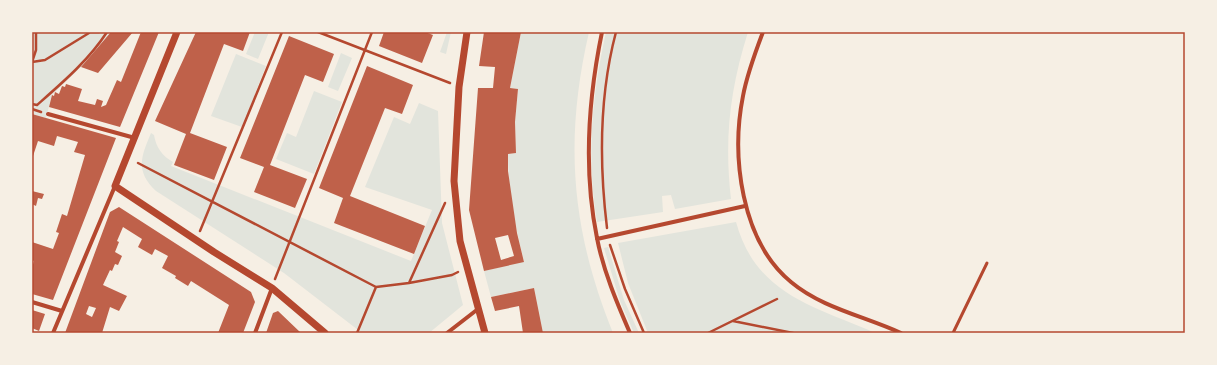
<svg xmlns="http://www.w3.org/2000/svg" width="1217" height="365" font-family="Inter,sans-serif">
<rect width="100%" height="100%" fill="#f6efe4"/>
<path fill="#e2e4dc" d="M32,32H111L81,67L52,95L46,118L32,114Z
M255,32H269L258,59L246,54Z
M447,32H451L446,54L440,52Z
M521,32H589C564,141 571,229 613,333H543L534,288L491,297L484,271L524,261C515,226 508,190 508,154L516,153L515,122L518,89L510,88Z
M606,32H748C730,89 724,139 731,199L675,209L671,195L662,196L663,212L597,222C586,158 592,95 606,32Z
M341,53L352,58L338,91L328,87Z
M236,54L266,66L242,127L211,116Z
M314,91L342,102L314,174L276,159L287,133L296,137Z
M419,103L438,111L442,223L463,305L429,333H362L284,273L156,191C135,171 141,157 151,133L154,135C156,147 162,156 173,162L171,166L411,261L432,210L365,187L394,117L410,124Z
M736,222C756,295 814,306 875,333H648L628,283L618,243Z
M608,247L624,300L639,333H634L620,301L604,248Z"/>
<path fill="#bf614a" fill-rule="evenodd" d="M111,32H133L98,73L81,67Z
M141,32H159L120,127L49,107L52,95L54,96L55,92L59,94L62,86L65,87L66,84L82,89L78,101L95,105L97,99L103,101L101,107L106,105L117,80L121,82Z
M196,32H250L243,51L224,44L190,133L227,147L214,180L174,165L186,134L155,121Z
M384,32H425L433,35L422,63L379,46Z
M484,32H521L510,88L518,89L515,122L516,153L508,154V171L517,233L524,262L484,271L469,210L478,88H493L495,67L479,66ZM508,235L514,256L501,260L495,238Z
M289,36L334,54L323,82L305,75L270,165L307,179L295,208L254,192L264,167L240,158Z
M367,66L413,85L402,114L385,108L350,196L425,226L414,254L334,223L343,198L319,188Z
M32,114L116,138L53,300L32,294V268L34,261L32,260V242L53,249L59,233L56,232L62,214L67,216L85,155L74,152L78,142L57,136L54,146L38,141L32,159Z
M32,191L44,194L42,199L38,198L36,206L32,204Z
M119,207L251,292L255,302L243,333H218L229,305L191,281L188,286L175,278L176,276L162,268L168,256L155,249L152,255L138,247L142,239L123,227L117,241L119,242L115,252L122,256L118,265L115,264L112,271L110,270L103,285L127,296L119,311L110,307L102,333H65L110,212ZM89,306L96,308L92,317L86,314Z
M534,288L543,333H523L519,306L495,311L491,297Z
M32,310L45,314L39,331L32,328Z
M278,311L301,333H266L273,313Z"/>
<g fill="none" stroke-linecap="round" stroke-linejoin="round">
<path stroke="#b5482f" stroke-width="2.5" d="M88,32H99
M318,32L450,83
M32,62L45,60L89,33
M32,62L36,50V32
M32,104L37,105C62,83 89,60 107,32
M32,109L41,112
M138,163L376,287L409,283L452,275L458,272
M607,228C599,162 599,96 616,32
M200,231L282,32
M610,245L625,289L644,333
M275,279L372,32
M409,283L445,203
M733,321L793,333
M357,333L376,287
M708,333L777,299"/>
<path stroke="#b5482f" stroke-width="3" d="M953,333L987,263"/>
<path stroke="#b5482f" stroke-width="4" d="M602,32C588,100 583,169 597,238C603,270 617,303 630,333
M763,32C755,53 747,74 743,96C731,156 741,241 791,282C822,308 864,316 901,333
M48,114L135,138
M597,239L745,206
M32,302L62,311
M53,333L115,186
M255,333L272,288
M447,333L478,309"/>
<path stroke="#b5482f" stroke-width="7" d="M177,32L115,186L214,252L272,288L325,333
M467,32L459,87L454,181L460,241L485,333"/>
</g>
<rect width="1217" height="365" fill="none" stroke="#f6efe4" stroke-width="66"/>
<rect x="33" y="33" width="1151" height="299" fill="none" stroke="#b5482f" stroke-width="1.5"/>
</svg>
